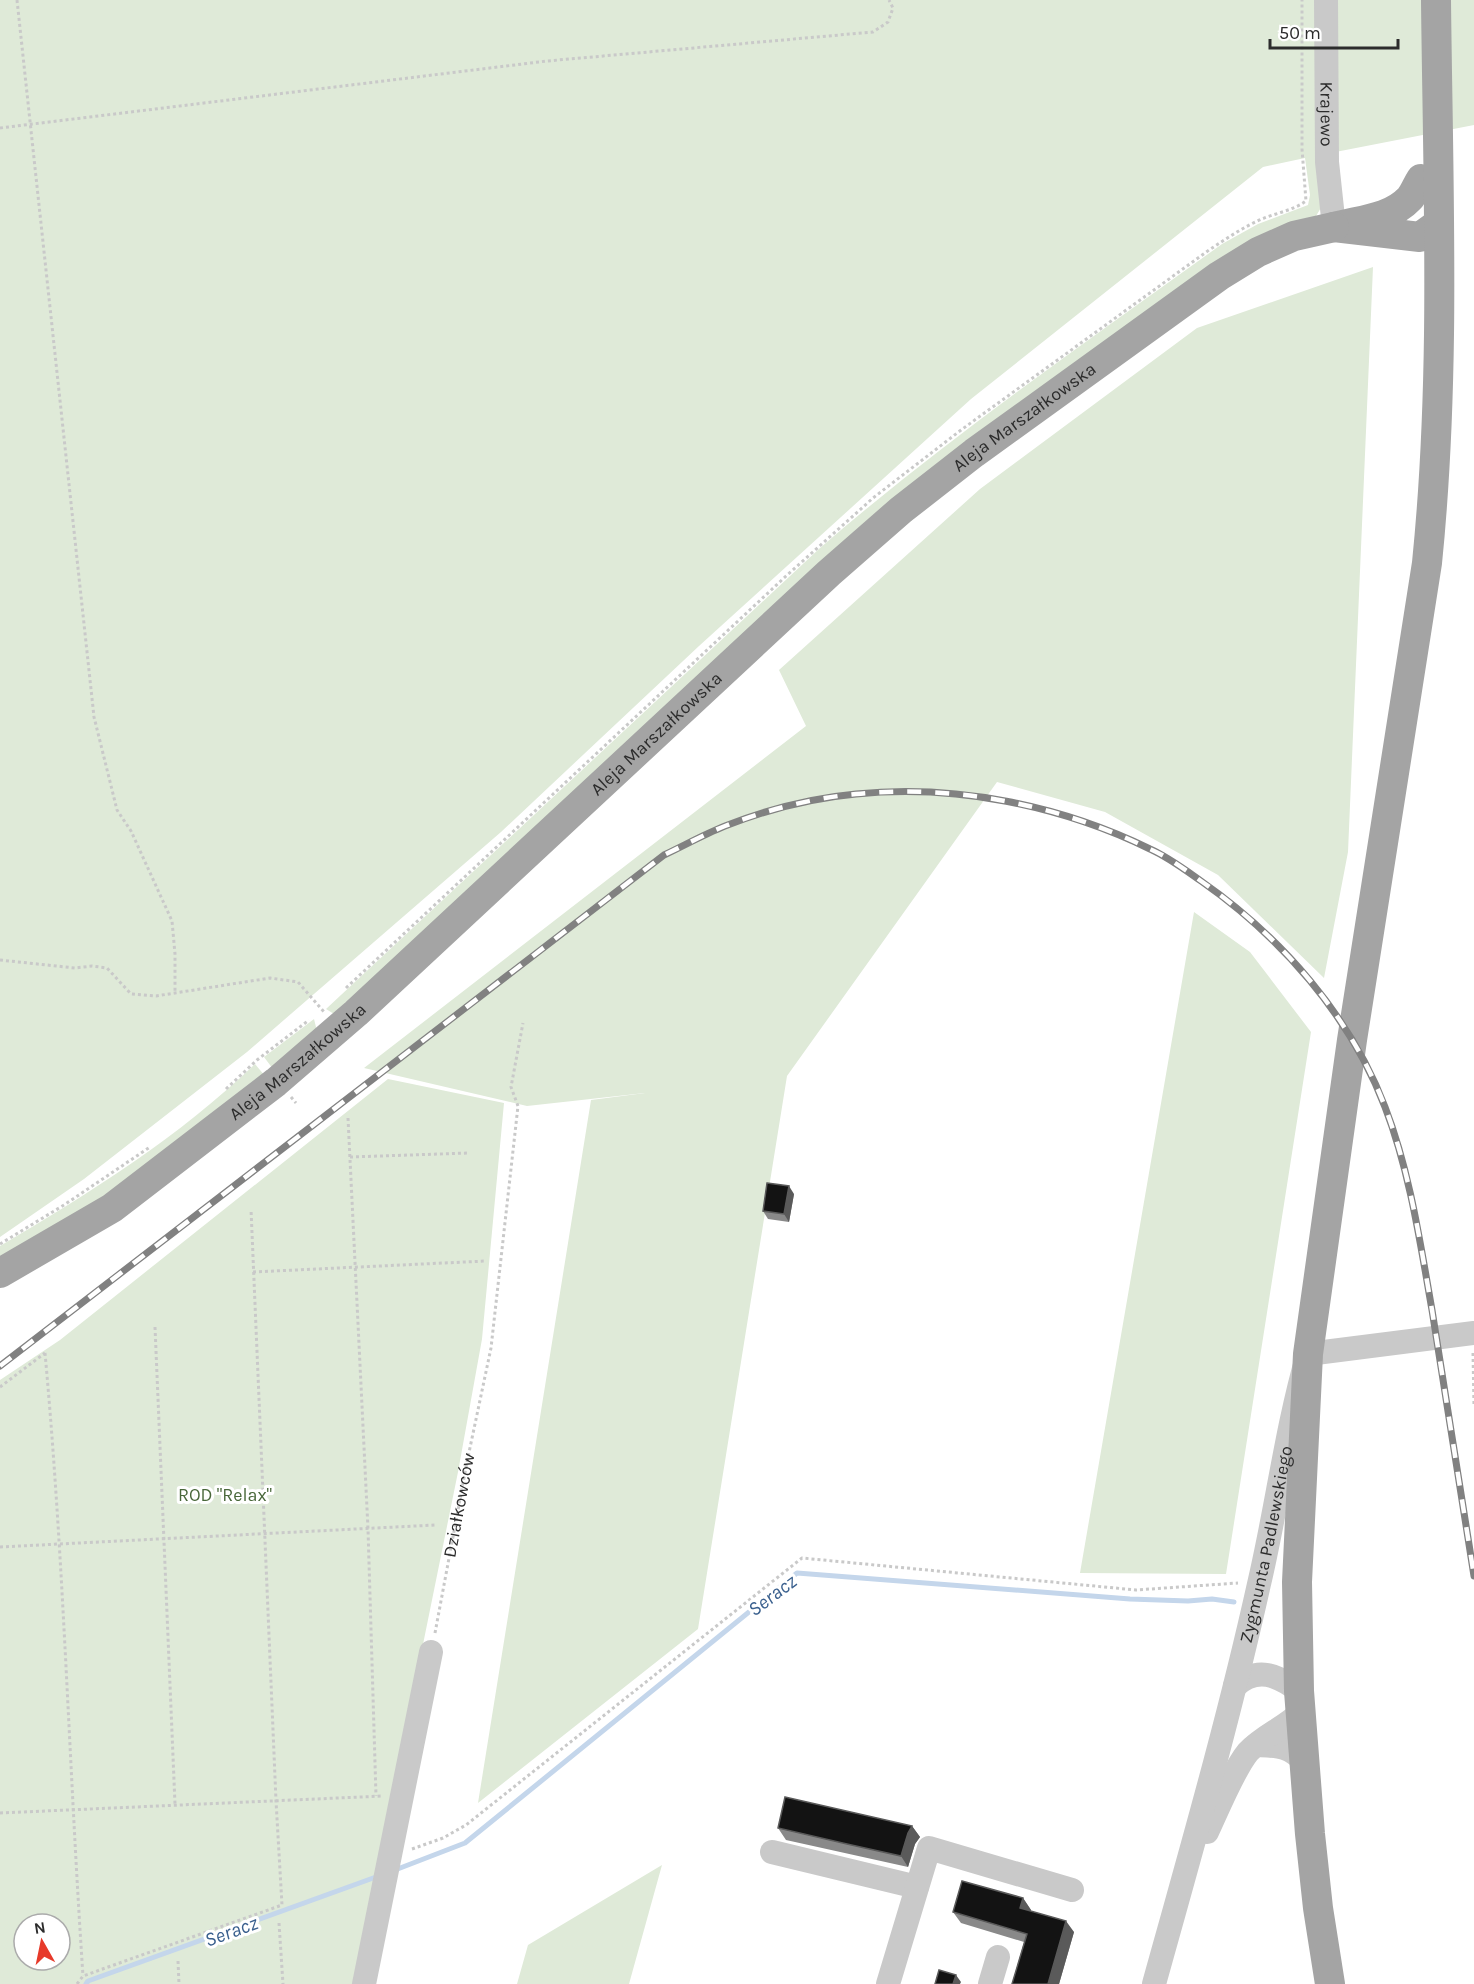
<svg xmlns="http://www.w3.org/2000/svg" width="1474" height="1984" font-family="Karla,sans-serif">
<rect width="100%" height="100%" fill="#fff"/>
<path fill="#dfead8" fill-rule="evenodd" d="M0,0H1474V125L1320,155L1322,206L1316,216L1187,285L334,1014L326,1009L820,548C947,438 1086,342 1222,244L1258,224L1308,205L1310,195L1305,158L1263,167L971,399L699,646L501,832L247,1052L84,1179L0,1237Z
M1373,267L1348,852L1324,978L1218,875L1105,812L997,782L787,1076L698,1629L478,1803L591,1100L645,1093L527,1106L364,1068L806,726L779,670L980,489L1197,328Z
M1194,912L1250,952L1311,1032L1226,1574L1080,1573Z
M314,1019L317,1031L273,1069L264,1057Z
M255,1064L265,1076L156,1163L0,1263V1246C90,1193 179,1137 255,1064Z
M388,1079L504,1103L482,1339L458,1472L354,1984H0V1380L60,1340ZM24,1924H60V1960H24Z
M662,1865L629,1984H517L528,1945Z"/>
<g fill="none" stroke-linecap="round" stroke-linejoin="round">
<path stroke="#c4d6eb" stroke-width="5" d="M395,1870L465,1843L797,1573L1130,1599L1188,1601L1212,1599L1234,1602
M86,1984L88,1981L376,1877"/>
<g stroke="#c9c9c9" stroke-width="3" stroke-dasharray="3 3" stroke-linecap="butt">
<path d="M17,0L94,717L117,810L131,831L172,921L175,954V993"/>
<path d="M0,128L547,61L873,32L888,22L893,8L889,0"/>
<path d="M0,960L75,968L92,966L107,968L131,994L156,996L270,978L298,982L324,1012"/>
<path d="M346,988L785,577L873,498L961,430L1209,250C1226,239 1243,227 1262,219C1276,213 1294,210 1306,201L1302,149V0"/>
<path d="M226,1089L257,1060L309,1020"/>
<path d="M291,1097L296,1103"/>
<path d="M348,1118L368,1529L376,1796"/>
<path d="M350,1157L469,1153"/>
<path d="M0,1244L64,1205L150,1147"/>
<path d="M253,1272L486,1261"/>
<path d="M155,1327L175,1804"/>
<path d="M45,1353C64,1560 69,1768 83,1976"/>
<path d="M1473,1353L1474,1406"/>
<path d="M0,1387L45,1353"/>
<path d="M0,1547L435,1525"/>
<path id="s1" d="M435,1633L467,1462L491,1348L518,1106L511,1087L523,1023"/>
<path d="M0,1813L383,1796"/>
<path d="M412,1849L443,1838L466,1825L802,1558L1136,1590L1238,1583"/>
<path d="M279,1923L283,1984"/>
<path d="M178,1961L179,1984"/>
<path d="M77,1984L83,1976L282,1905L276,1801L251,1209"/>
</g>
<g stroke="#c9c9c9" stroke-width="24">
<path id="s2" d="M1326,0L1327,162L1334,227"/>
<path d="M1235,1686C1257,1666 1278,1675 1299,1691"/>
<path d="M1256,1745C1279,1746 1288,1745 1305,1762"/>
<path d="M1207,1832C1217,1811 1234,1769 1248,1752C1264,1735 1285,1728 1301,1712"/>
<path d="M772,1852L917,1887"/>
<path d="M364,1984L431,1652"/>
<path d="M888,1984L929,1848L1072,1890"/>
<path d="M990,1984L998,1957"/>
<path id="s3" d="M1154,1984C1191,1851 1229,1719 1259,1584C1277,1508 1286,1430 1308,1354L1474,1333"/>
</g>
<g stroke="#a4a4a4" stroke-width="30">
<path d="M1421,179C1417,185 1414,194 1409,199C1390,219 1359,220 1334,227L1420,237L1438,224"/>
<path id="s4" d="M0,1273L112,1208L276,1082L356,1013L829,573L901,510L974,453L1219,276L1258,252L1294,236L1334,227"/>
<path d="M1330,1984L1318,1908L1310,1834L1299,1691L1297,1582L1308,1354L1352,1040L1427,563C1446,376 1438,187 1436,0"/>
</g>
<defs>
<path id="rail" d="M0,1366L664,855C685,845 705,834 725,826C766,810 812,798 856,794C955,784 1060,805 1150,849C1168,857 1184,869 1201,881C1281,937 1350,1015 1385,1107C1410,1172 1420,1242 1432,1310C1446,1399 1460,1487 1474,1576"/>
</defs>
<use href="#rail" stroke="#818181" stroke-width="7"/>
<use href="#rail" stroke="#fff" stroke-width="4.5" stroke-dasharray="14" stroke-linecap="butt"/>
</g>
<path fill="#898989" d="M794,1194L789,1222L768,1219L763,1211Z
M912,1826L920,1837L915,1844L908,1867L786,1840L778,1828Z
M1023,1898L1031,1910L1030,1911L1074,1932L1059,1984H1012L1024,1942L961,1923L953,1912Z"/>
<path fill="#5a5a5a" d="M789,1186L794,1194L789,1222L784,1214Z
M912,1826L920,1837L915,1844L908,1867L901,1856L908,1833Z
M1023,1898L1031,1910L1028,1919L1020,1908Z
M1066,1921L1074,1932L1059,1984H1048Z
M956,1975L961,1982L960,1984H953Z"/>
<path fill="#131313" stroke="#5a5a5a" stroke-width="1.5" d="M767,1183L789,1186L784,1214L763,1211Z
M785,1797L912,1826L908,1833L901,1856L847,1844L778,1828Z
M962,1881L1023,1898L1020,1908L1066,1921L1048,1984H1012L1027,1934L953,1912Z
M939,1970L956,1975L953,1984H935Z"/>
<g text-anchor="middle" stroke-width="6" stroke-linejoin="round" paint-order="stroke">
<g font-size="18" fill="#2c2c2c" stroke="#fff">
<text dy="6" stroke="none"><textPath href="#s2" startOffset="114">Krajewo</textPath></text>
<text dy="6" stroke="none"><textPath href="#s4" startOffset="1338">Aleja Marszałkowska</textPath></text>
<text dy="6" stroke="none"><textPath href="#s4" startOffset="852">Aleja Marszałkowska</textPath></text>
<text dy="6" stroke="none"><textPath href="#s4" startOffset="366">Aleja Marszałkowska</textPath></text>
<text dy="6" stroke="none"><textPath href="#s1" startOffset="130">Działkowców</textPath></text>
<text dy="6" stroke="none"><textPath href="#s3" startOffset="454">Zygmunta Padlewskiego</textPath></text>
</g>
<g font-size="18" fill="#486739" stroke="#fff">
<text x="225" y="1501">ROD "Relax"</text>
</g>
<g font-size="20" font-style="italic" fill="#3a608e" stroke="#fff">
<text transform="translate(772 1595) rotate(-37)" y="7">Seracz</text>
<text transform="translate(231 1931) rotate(-20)" y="7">Seracz</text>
</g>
</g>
<g transform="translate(42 1942) rotate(351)"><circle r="28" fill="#ffffff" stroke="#ababab" stroke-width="1.5"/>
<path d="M0-4.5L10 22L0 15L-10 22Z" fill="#e73a2a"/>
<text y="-9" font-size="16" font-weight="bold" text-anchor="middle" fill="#2c2c2c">N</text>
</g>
<path d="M1270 39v9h128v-9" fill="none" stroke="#2c2c2c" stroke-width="3"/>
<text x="1279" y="39" font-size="18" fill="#2c2c2c" stroke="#ffffff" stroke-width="4.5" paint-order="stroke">50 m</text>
</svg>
